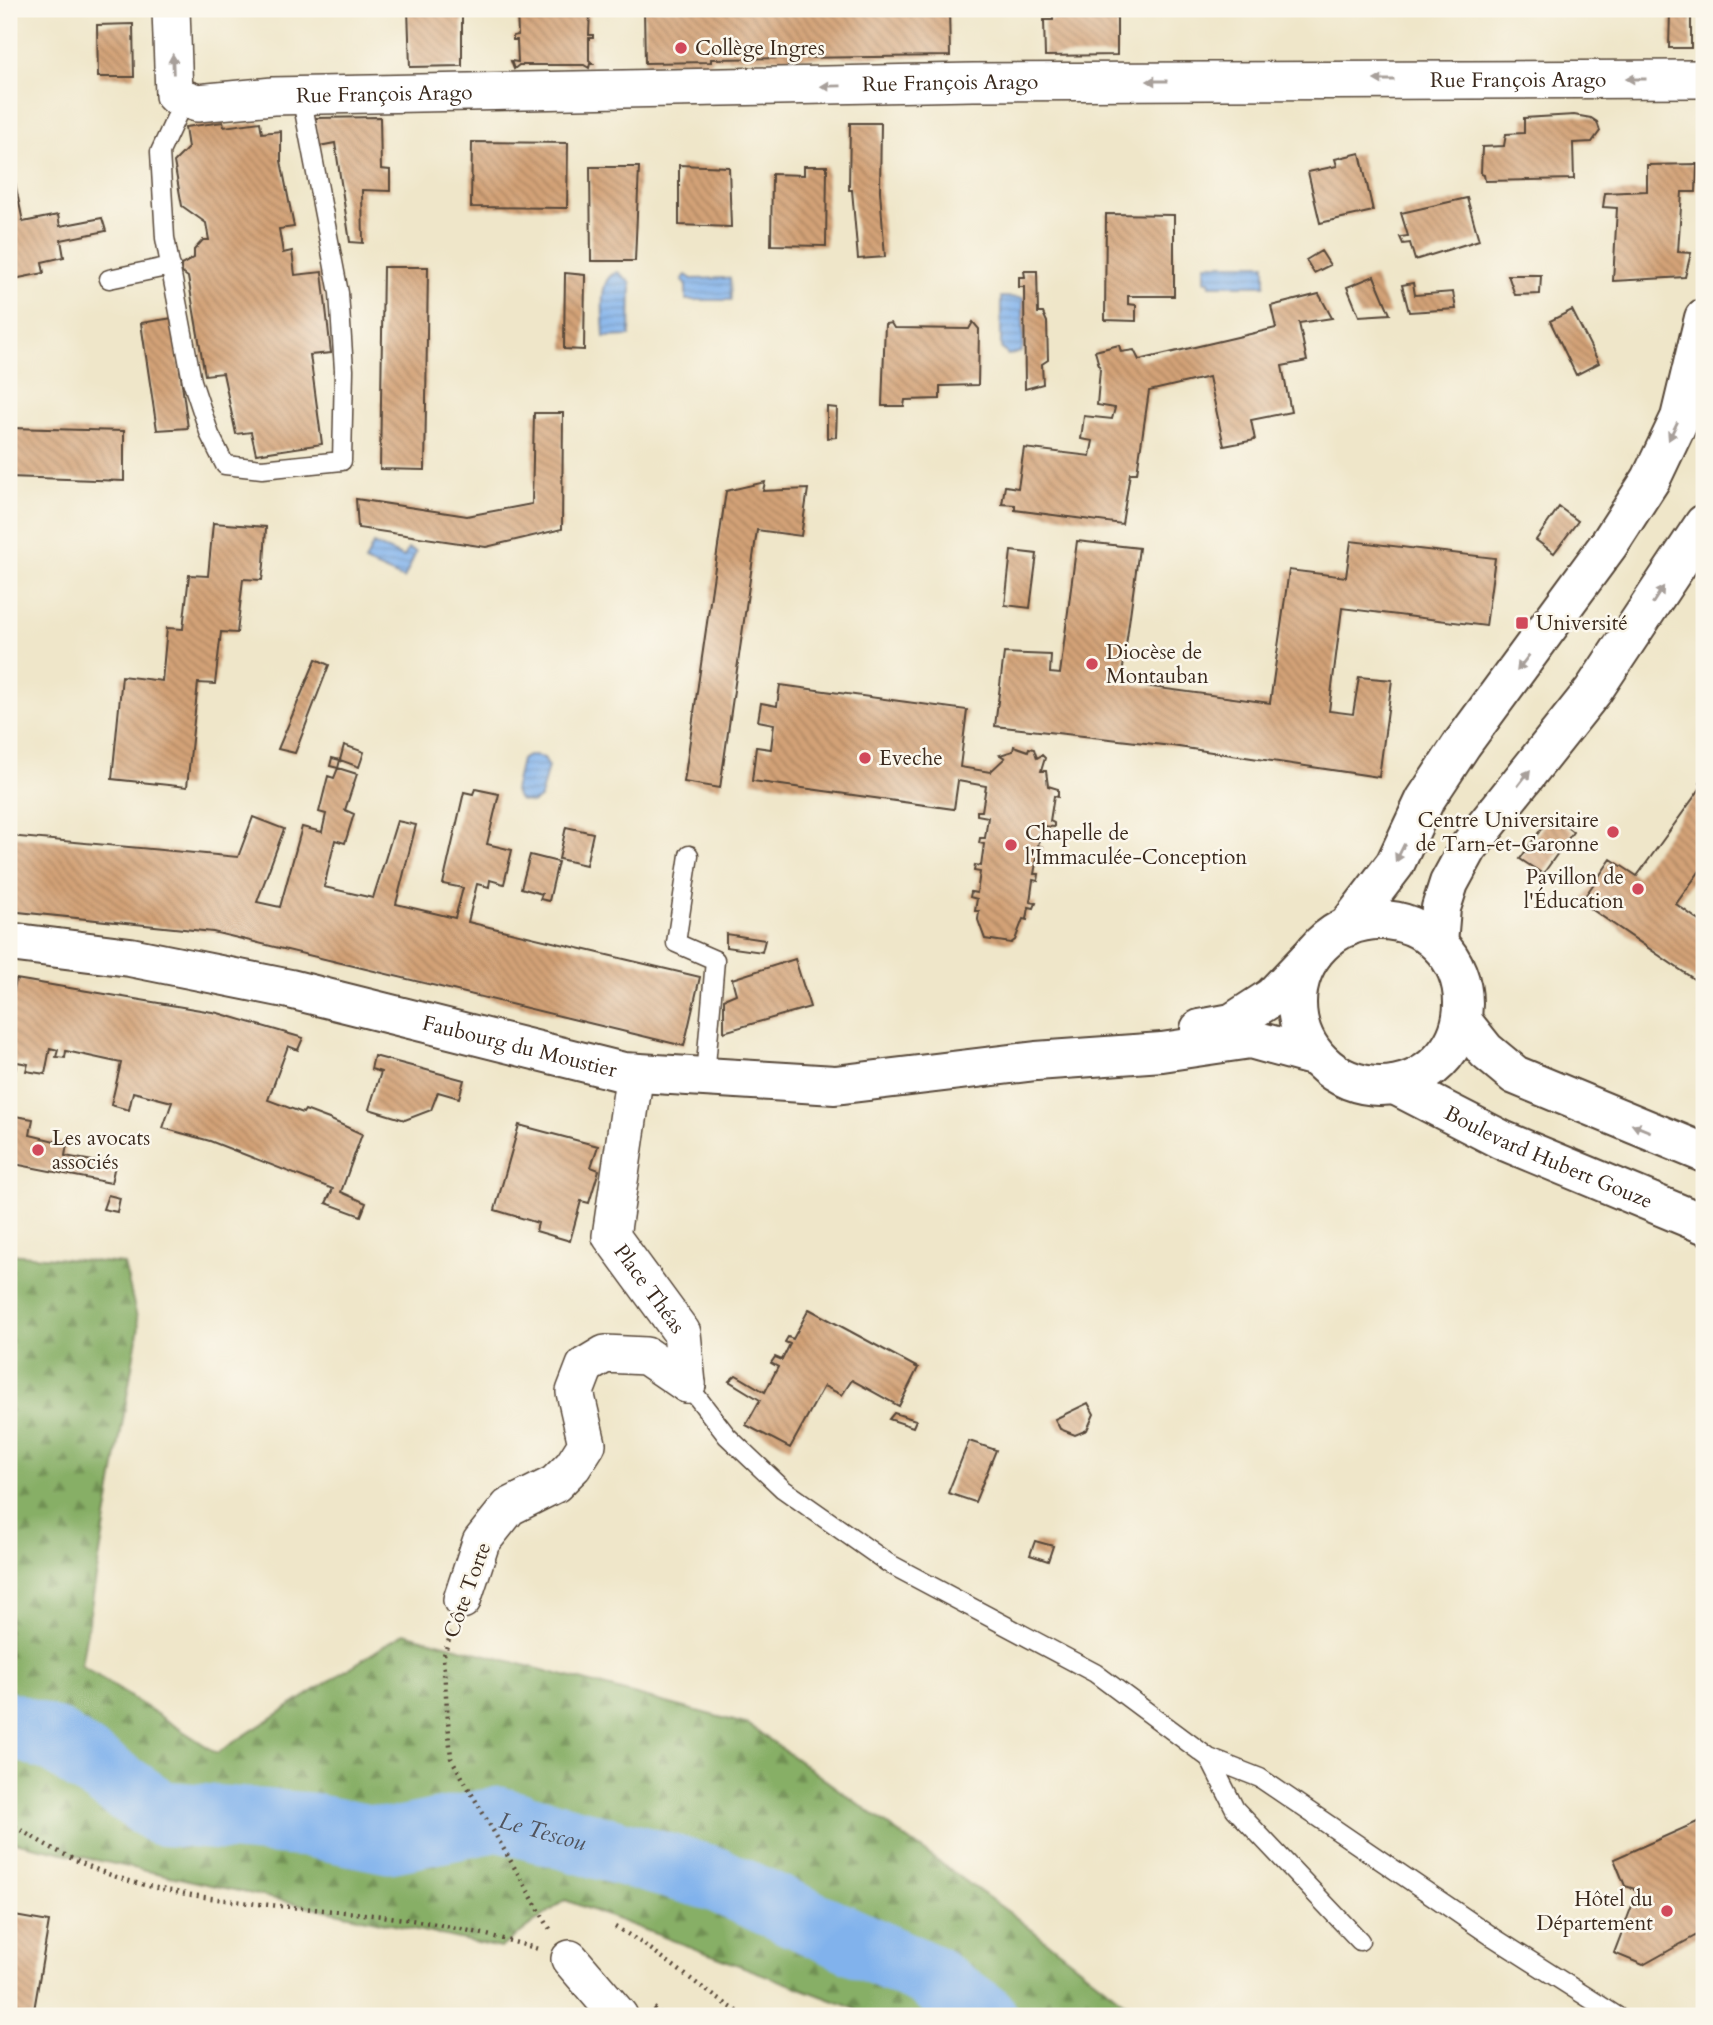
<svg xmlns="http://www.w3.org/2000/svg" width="1713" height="2025" font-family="Cardo,serif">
<defs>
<pattern id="forest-firs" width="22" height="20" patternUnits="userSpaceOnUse" patternTransform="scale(1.75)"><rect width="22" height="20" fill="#87af66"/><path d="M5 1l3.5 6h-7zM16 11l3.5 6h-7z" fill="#708f53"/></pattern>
<pattern id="water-rules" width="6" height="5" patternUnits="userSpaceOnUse" patternTransform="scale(1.75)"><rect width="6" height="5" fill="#81b2ec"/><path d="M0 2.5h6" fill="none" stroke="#6b91bf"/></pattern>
<pattern id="building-back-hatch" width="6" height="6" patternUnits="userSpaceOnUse" patternTransform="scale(1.75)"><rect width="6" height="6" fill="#d3a277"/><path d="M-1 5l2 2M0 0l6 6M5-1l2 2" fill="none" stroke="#ac8461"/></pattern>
</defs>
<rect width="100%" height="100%" fill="#fbf7ec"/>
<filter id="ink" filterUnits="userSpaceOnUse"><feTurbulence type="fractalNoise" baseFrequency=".0143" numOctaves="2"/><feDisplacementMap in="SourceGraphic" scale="14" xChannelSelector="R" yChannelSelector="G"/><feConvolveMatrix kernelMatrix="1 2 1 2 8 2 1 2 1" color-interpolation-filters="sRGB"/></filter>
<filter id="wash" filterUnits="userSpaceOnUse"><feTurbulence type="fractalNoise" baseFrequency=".00686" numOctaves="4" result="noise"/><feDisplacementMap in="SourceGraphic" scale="28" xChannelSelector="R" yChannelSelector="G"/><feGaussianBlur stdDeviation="1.57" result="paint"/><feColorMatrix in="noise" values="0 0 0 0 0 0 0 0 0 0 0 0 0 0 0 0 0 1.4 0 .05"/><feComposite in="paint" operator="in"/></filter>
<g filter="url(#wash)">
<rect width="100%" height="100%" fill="#efe6c9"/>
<path fill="url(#forest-firs)" stroke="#616c42" stroke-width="2" d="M9,1254L124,1264L139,1326L81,1665L217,1753L404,1633L749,1725L1014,1916L1142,2016H866L853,2008L565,1900L500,1948L9,1841Z"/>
<path fill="url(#water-rules)" stroke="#5e6e85" stroke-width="2" d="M1205,264H1265V285H1210L1209,281H1205Z
M618,272L631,283L630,336L604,337C604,318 596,277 618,272Z
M686,275L692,279L730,278L731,300H686V284L682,280Z
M1001,297L1023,298V346L1021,352L1008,355L1001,348Z
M373,544L404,557L408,549L416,552L404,579L365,562Z
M530,755L544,758L548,766L540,798L532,803L519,800L514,791L521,760Z"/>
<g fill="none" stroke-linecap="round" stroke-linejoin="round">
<path stroke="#81b2ec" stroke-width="65" id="s1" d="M9,1724L56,1741L161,1813L309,1825L389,1841L499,1819L715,1879L929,1976L985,2016"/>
</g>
<g id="blocks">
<path fill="url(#building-back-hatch)" d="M408,9H462V66L410,67Z
M517,9H590L589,35H593V38H589V60L593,64H590L589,68L584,65H519L514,69L511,61L518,62L517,40H513V36L518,35Z
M644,9H949L950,56L711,59V62L645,63Z
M1053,9H1104L1105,16H1117V55L1045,56L1044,20H1053Z
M1691,11V48H1669L1670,12Z
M133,24L134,77H98L97,25Z
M1574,115L1591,118L1597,122L1600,131L1592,142L1573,143L1574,179L1485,181L1484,175L1481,174L1482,147L1504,146L1506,134L1524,133V118Z
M380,117L381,169L390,170V191L362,190L363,243L350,242L335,143L319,146L315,118Z
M223,122L224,127L260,122L262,133L281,131V161L294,227L279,229L283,253L292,251L295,275L322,272L331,353L310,355L322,444L256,454L251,432L236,434L223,373L205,375L188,277L181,272V265L194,258V250L203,240H209L206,223L182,206L174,162L188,148L185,127Z
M850,123H881L880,191L885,257L858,259L852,190H849Z
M472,142L568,143L567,208L471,207Z
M9,153L23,222L58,215L60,226L102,218L106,231L61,240L64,257L42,262L44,273L9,280Z
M1360,153L1373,211L1320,223L1308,172L1337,166L1335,159Z
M1697,164L1696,192H1682L1678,252L1691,253L1685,277L1613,281L1617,208L1603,207L1605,193L1647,191V165Z
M679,165L729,167L731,227L679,225Z
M804,166H827L826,246L771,245L772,174L804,175Z
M590,167H639L635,261H591Z
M1467,198L1479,240L1415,260L1410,243L1403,244L1400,237L1408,236L1401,213Z
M1106,214L1174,215V296H1128V304L1136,305V321L1105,320Z
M1321,251L1330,265L1314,273L1306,260Z
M383,267H428L425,470L380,469Z
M1024,271H1037L1038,313H1043L1047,322L1048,360L1042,364L1043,384L1025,389L1024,287H1019V277H1025Z
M565,273L585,275L584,350L564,349Z
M1508,275H1541L1540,294L1515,295Z
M1374,276L1390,314L1359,316L1347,287Z
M1413,283L1415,295L1453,292L1456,309L1409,312L1402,285Z
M1319,294L1332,318L1299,323L1307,361L1282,366L1291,412L1251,420L1255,440L1224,446L1209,377L1149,391L1137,473H1130L1122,524L1015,510V505L1002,504L1005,486L1018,488L1024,448L1090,456L1093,441L1081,439L1084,416L1112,419L1115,408L1097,405L1100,369L1095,351L1119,345L1121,352L1134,350L1139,360L1276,328L1271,306Z
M1572,310L1599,363L1576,375L1550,321Z
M173,318L188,428L157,430L141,323Z
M973,322L979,329L978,385L940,386V399L905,400L904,406H882L885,324L891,323L894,328L969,329Z
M827,407L837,408L836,437L827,438Z
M534,413H563L562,529L486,547L358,528L356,499L467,516L532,504Z
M9,428L124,431V481L9,477Z
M765,482L763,491L808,489L801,536L757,530L720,788L684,782L726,491Z
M1559,507L1578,521L1554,553L1536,540Z
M213,523L266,527L264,565L262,580L243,579L237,633L221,632L215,684L198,683L187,787L112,779L122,676L162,681L167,628L183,629L189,575L208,576Z
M1077,541L1139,548L1121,683L1270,703L1289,570L1346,577L1351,541L1495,558L1486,626L1342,608L1329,711L1353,714L1359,677L1392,680L1379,777L1172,746L995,726L1004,653L1051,655L1050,673L1060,674Z
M1011,551L1037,554L1030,608L1005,605Z
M316,659L329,665L295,753L278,749Z
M780,685L967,710L960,767L990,772L1005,758L1000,755L1013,751L1014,746L1028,751L1029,748L1034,749L1037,758L1042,755L1045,758L1041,771H1046L1048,786L1058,789V797L1054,796L1050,821L1054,823V827L1042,826L1038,846L1043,847L1042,853L1038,852L1034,874H1039L1038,881L1033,880L1030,902L1036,903L1034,908L1029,907L1027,920L1023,919L1015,940L1011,943L985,939L978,920L979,911H975L977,899L970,897L971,892L977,893L980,872L974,871L975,865L981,866L984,844L979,843L980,838H985L988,817L977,815V811H982L986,786L958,781L954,809L752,781L756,747L771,749L774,724L758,721L761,703L777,706Z
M344,745L364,752L359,767L340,760Z
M332,758L340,760L338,768L357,774L345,810L354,814L345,843L335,840L324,887L373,898L397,821L416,825L396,904L455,918L463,888L443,884L464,792L473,794L475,789L499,794L487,844L512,850L504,884L490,880L489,887L477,884L468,922L700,977L684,1046L213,932L9,911V836L238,857L253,817L284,829L257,902L280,907L302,827L322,832L326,814L319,812L328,776L334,778L338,768L330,766Z
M1704,778V865L1676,904L1704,924V986L1581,902L1611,859L1637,876L1702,786L1700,783Z
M1551,815L1573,832L1543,874L1520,859Z
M566,827L593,833L586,865L559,859Z
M530,855L558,862L549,901L540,899L542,894L521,888Z
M726,934L765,940L762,952L726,947Z
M795,959L810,1007L724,1032V999L736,994L732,979Z
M16,979L218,1013L303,1038L298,1050L288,1046L268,1100L303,1113L305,1110L329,1119L362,1134L341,1192L366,1203L361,1216L326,1203L333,1189L210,1141L163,1128L172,1102L133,1092L129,1110L111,1105L121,1063L66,1051L65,1058L56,1057L58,1050L50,1048L45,1074L26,1071L28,1064L17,1062L9,1099V1014Z
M374,1056L464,1080L459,1098L438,1092L431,1110L405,1120L369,1109L381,1072L371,1069Z
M9,1115L33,1119L30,1135L67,1144L65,1156L115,1165L111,1183L9,1163Z
M519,1125L598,1146L591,1167L599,1170L589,1203L581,1201L570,1241L536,1231L538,1223L495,1210Z
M108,1195L120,1198L117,1212L103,1209Z
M809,1309L918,1368L899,1406L852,1380L842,1395L824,1386L790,1448L746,1425L760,1400L729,1381L736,1375L765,1392L778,1367L771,1363L775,1357L782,1360L790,1344L785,1342L788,1337L793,1339Z
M1088,1403L1094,1414L1087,1430L1075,1435L1060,1429L1055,1419Z
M894,1413L916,1420L913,1427L889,1419Z
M969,1441L996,1450L975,1502L948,1493Z
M1035,1541L1053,1546L1048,1561L1030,1555Z
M1704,1819V1931L1643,1965L1614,1953L1638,1890L1625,1886L1614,1859Z
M9,1915L49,1922L33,2016H9Z"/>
</g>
</g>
<g filter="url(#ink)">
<use href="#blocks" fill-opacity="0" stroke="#564638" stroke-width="2"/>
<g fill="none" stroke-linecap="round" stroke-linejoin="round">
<defs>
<path id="service" d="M185,98L160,152L165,238L192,381L210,435L225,465L262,469L342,461L344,370L339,293L301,95
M109,279L171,266
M689,855L676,943L715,960L705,1077
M687,1384L727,1436L783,1489L888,1563L1095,1673L1209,1758L1260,1778L1493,1937L1617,2016
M1209,1758L1235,1809L1360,1941"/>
<g id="minor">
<path id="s2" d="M171,9L174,95L197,103L273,96L973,82L1704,79"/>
<path id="s3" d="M635,1072L611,1236L682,1333L687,1384"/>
<path d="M462,1600L481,1542L509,1507L555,1484L573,1466L587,1444L575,1392L585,1366L605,1354L646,1356L687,1384"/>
<path d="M570,1959L619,2016"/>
</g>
<g id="secondary">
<path id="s4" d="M9,942L130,957L290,989L623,1072L835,1085L1036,1061L1162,1052L1250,1039L1316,1057"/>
<path d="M1200,1029L1232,1023L1272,997L1313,954"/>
</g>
<g id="primary">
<circle cx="1380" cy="1003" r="83"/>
<path d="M1347,927L1395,864L1425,800L1462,744L1609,544L1651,479L1680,418L1704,318"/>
<path d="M1438,943L1441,908L1449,883L1468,848L1593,691L1704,524"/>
<path d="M1462,1021L1486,1051L1515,1075L1704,1153"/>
<path id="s5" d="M1395,1085L1502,1140L1704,1224"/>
</g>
</defs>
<use href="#service" stroke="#564638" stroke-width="21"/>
<use href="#minor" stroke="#564638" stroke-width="40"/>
<use href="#secondary" stroke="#564638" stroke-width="42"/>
<use href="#primary" stroke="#564638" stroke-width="42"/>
<path stroke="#564638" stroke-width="4.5" stroke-dasharray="2 5" stroke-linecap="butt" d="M451,1633L443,1658L451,1758L550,1929
M9,1823C48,1847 89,1870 133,1882C220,1906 309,1906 397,1918C444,1924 492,1935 538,1949
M615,1927C662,1952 699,1990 746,2016
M654,2008L664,2016"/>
<use href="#service" stroke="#fff" stroke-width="18"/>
<use href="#minor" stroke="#fff" stroke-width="37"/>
<use href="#secondary" stroke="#fff" stroke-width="38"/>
<use href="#primary" stroke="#fff" stroke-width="38"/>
</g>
<defs><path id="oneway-solid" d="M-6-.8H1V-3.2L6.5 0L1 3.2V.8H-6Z" transform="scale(1.75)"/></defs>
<g fill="#a79f9a">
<use href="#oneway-solid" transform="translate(173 64) rotate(-92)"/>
<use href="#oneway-solid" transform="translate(1636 79) rotate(180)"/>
<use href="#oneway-solid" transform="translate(1384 80) rotate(180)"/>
<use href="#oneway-solid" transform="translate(1157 81) rotate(180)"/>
<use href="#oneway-solid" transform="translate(831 86) rotate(179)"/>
<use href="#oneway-solid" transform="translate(1673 431) rotate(116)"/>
<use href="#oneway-solid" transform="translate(1658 595) rotate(-57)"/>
<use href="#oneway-solid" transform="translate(1523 663) rotate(127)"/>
<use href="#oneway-solid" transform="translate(1524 778) rotate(-52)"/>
<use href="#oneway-solid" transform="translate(1400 853) rotate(116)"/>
<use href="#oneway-solid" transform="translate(1641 1128) rotate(-158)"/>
</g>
</g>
<g fill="#d1495b" stroke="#fbf7ec" stroke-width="2.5">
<circle cx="681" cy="48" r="7"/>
<rect x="1515" y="616" width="14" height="14" rx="3.5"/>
<circle cx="1092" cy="664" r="7"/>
<circle cx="865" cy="758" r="7"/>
<circle cx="1613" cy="832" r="7"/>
<circle cx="1011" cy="845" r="7"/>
<circle cx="1638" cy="889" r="7"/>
<circle cx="38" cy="1150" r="7"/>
<circle cx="1667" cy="1911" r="7"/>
</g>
<g text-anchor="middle" stroke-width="5" stroke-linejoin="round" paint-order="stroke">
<g font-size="21" fill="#3b2a1e" stroke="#fbf7ec" text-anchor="start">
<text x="695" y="55">Collège Ingres</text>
<text x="1536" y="630">Université</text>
<text x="1106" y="659">Diocèse de<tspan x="1106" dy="24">Montauban</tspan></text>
<text x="879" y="765">Eveche</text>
<text x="1599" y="827" text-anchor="end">Centre Universitaire<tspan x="1599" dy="24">de Tarn-et-Garonne</tspan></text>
<text x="1025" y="840">Chapelle de<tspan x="1025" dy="24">l'Immaculée-Conception</tspan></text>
<text x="1624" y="884" text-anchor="end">Pavillon de<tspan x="1624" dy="24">l'Éducation</tspan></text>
<text x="52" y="1145">Les avocats<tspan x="52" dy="24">associés</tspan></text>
<text x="1653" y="1906" text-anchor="end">Hôtel du<tspan x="1653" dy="24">Département</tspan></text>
</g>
<g font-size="21" fill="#3b2a1e" stroke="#fbf7ec">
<text dy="7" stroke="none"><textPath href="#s2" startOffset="1432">Rue François Arago</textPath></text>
<text dy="7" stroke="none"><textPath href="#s2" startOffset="864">Rue François Arago</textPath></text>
<text dy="7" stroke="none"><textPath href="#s2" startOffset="298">Rue François Arago</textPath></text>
<text dy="7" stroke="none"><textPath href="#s4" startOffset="522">Faubourg du Moustier</textPath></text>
<text dy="7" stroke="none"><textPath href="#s5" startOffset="170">Boulevard Hubert Gouze</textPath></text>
<text dy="7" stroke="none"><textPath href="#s3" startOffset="231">Place Théas</textPath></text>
<text transform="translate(467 1590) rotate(-70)" y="7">Côte Torte</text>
</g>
<g font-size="23" font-style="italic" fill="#50535c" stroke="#fbf7ec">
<text dy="8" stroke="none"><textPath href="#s1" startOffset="565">Le Tescou</textPath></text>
</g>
</g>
<rect width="1713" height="2025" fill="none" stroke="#fbf7ec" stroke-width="35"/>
</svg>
